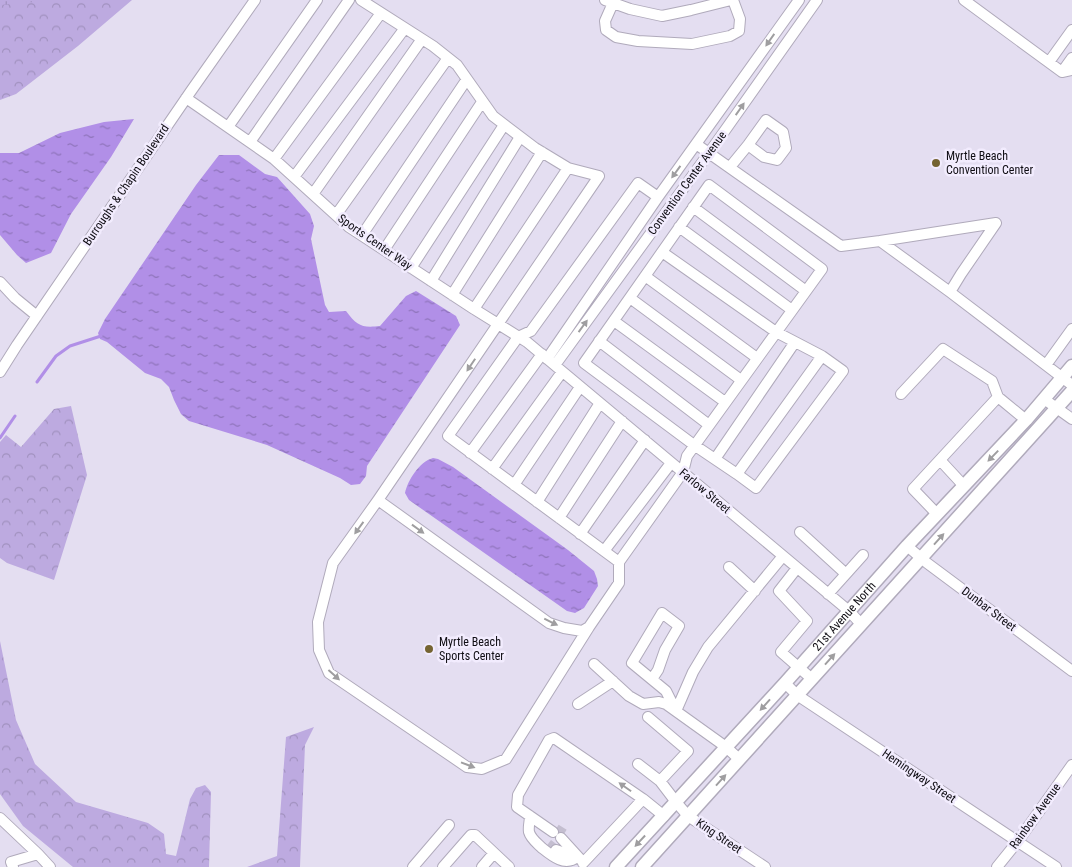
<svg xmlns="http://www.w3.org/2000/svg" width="1072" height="867" font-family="'Roboto Condensed',sans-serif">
<defs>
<pattern id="forest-crowns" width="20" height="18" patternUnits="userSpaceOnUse" patternTransform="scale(1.25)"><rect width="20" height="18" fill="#bdaae0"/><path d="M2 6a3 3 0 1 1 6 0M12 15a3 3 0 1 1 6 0" fill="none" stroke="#a191bf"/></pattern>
<pattern id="wetland-marsh" width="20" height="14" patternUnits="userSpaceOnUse" patternTransform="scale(1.25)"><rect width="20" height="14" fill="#bdaae0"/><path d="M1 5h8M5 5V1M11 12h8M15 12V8" fill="none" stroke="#a191bf"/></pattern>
<pattern id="water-ripples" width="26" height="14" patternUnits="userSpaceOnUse" patternTransform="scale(1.25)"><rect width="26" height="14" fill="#b18fe7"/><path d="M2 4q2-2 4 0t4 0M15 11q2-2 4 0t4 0" fill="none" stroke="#8e73ba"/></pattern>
</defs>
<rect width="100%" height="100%" fill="#e4def1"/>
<path fill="url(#forest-crowns)" d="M0,0H132L78,46L16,94L0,100Z
M71,406L87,475L54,580L7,563L0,558V442L6,435L21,447L54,409Z
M0,641L16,720L35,764L76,802L148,823L164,834L166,854L176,856L190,799L196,788L205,785L211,792L209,867H73L23,826L0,794Z
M314,727L305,745L300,867H247L277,856L286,737Z"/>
<path fill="url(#wetland-marsh)" d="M0,0H50L46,1L0,5Z"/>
<path fill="url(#water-ripples)" d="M134,119L111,157L71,214L51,253L26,263L17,255L0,235V153H19L60,133L104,122Z
M219,155H239L265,174L277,177L310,214L314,226L311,239L325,305L329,312L346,311C357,326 362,328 380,326L406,296L416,291L456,316L460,325L367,466L366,476L360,484L351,485L340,478L267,445L189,421L181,414L174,400L169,387L161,379L145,373L107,342L100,339L98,333L105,319L196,185Z
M433,458L438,459L453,467L568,550L594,571L597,579L598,586L584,608L575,613L567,611L409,500L405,493C408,480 419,462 433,458Z"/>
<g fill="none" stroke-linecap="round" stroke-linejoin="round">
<path stroke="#b18fe7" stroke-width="3" d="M37,382L56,356L70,346L101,336
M0,438L15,416"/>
<path stroke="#c4bed0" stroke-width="10" stroke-dasharray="10 5" stroke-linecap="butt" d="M556,829L564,834
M548,844L556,850"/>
<defs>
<path id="minor" d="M361,0L433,46L457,65L493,116L535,148L568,168L599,176L378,500L333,563L318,622L319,650L329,673L467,767L482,769L506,759L589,627
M605,0L630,9L662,16L691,10L731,0
M964,0L1062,72L1072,70
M613,3L605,21L606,30L616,37L638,41L692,44L730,36L739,31L740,19L733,0
M1049,62L1072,30
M1062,72L1072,58
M186,98L274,159L349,227L474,309L527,342L849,611L861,624
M228,127L317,0
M250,142L349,0
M696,144L841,246L880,241L950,292L1072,385
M274,159L381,13
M730,167L748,145L766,120L783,132L786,148L777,160L764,157L748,145
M294,177L405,28
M313,194L422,39
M658,197L638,183L531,331L518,337L448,436L619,562L683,472L687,456L822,269L709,185L584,363L694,445L737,474L756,488L843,371L822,356L776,332L662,252
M693,207L806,291
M336,215L448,58
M679,227L792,310
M362,235L467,79
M880,241L996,223L961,274L950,292
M384,250L482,102
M411,268L504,125
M645,276L757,358
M431,281L520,137
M0,282L15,298L37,316
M452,295L542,152
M630,298L741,380
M474,309L568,168
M614,321L725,402
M599,341L709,425
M547,359L658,197L799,0
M555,365L709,153L817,0
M1046,365L1072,329
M0,372L17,345L191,91L255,0
M901,394L943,349L992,381L998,397L1026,420
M1044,399L1072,419
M470,453L542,354
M715,459L795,342
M940,460L964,486
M492,469L562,372
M737,474L822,356
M514,485L580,387
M378,500L549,623L564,628L582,631L589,627L619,583V562
M537,502L600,403
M937,514L913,489L998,397
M559,518L622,421
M800,532L846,574L828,594
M580,534L645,440
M907,546L927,563L1072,671
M604,551L671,463
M729,567L755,591
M797,568L779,591L807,621L781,652L812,679
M846,574L863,555
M594,664L629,696L643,704L659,702L666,704L726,747L739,759
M652,679L658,670L665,650L679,626L662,613L632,663L666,691L676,711
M785,683L797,695L1056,867
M578,704L613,681
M676,711L693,672L708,647L783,556
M648,717L688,751L660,781L676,802L688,816L765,867
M638,764L660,781
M530,816C530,821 528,827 529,832C531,839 537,843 542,848C552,856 565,867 577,857
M0,818L38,854L50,867
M553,832L517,807L518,795L549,740L554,738L643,799L664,816
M561,838L582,861
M556,850L576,857
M583,863L643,799
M13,867L11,862L38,854
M413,867L449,825
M443,867L471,835H475L509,867
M482,867L494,853
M997,867L1018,841L1072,765"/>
<g id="major">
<path id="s1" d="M616,867L785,683L907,546L1026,420L1072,366"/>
<path d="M642,867L1072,391"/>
</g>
</defs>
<use href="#minor" stroke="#b0aabb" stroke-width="12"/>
<use href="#major" stroke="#b0aabb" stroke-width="15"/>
<use href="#minor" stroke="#fff" stroke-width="10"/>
<use href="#major" stroke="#fff" stroke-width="12"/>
</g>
<defs><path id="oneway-solid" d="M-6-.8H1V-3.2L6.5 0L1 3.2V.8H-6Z" transform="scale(1.25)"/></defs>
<g fill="#9f9ea0">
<use href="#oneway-solid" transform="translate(770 40) rotate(125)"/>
<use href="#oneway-solid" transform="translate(740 109) rotate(-55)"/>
<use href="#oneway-solid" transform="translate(676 172) rotate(126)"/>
<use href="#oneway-solid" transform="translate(583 326) rotate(-54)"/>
<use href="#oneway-solid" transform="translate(471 365) rotate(124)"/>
<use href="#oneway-solid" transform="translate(993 456) rotate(134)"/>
<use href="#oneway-solid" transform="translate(359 528) rotate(126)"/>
<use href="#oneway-solid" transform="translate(418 529) rotate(36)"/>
<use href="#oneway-solid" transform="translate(939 539) rotate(-48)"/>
<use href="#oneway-solid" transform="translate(551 622) rotate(26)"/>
<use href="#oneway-solid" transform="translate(830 659) rotate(-48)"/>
<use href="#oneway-solid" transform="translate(334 675) rotate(42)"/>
<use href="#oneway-solid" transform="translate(765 705) rotate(132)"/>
<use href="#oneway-solid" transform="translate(468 765) rotate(21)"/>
<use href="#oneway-solid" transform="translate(721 780) rotate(-48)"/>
<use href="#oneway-solid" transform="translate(625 787) rotate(-145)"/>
<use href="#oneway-solid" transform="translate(640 841) rotate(133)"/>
</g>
<g fill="#756432" stroke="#f2ecfe" stroke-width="2">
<circle cx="936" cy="163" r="5"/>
<circle cx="429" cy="649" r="5"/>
</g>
<g text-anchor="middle" stroke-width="5" stroke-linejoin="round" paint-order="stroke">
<g font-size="12" fill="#0e0c12" stroke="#f2ecfe" text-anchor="start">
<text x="946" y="160">Myrtle Beach<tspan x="946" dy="14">Convention Center</tspan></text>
<text x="439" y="646">Myrtle Beach<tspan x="439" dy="14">Sports Center</tspan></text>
</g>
<g font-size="12" fill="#0e0c12" stroke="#f2ecfe">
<text transform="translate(687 183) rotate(-54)" y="4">Convention Center Avenue</text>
<text transform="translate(126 185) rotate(-56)" y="4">Burroughs &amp; Chapin Boulevard</text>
<text transform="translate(375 242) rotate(35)" y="4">Sports Center Way</text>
<text transform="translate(705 491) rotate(40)" y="4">Farlow Street</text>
<text transform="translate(989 609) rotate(37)" y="4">Dunbar Street</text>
<text dy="4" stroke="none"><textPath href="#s1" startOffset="339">21st Avenue North</textPath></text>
<text transform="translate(919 776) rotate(34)" y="4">Hemingway Street</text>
<text transform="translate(1035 816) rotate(-54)" y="4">Rainbow Avenue</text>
<text transform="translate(719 836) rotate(34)" y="4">King Street</text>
</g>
</g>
</svg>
